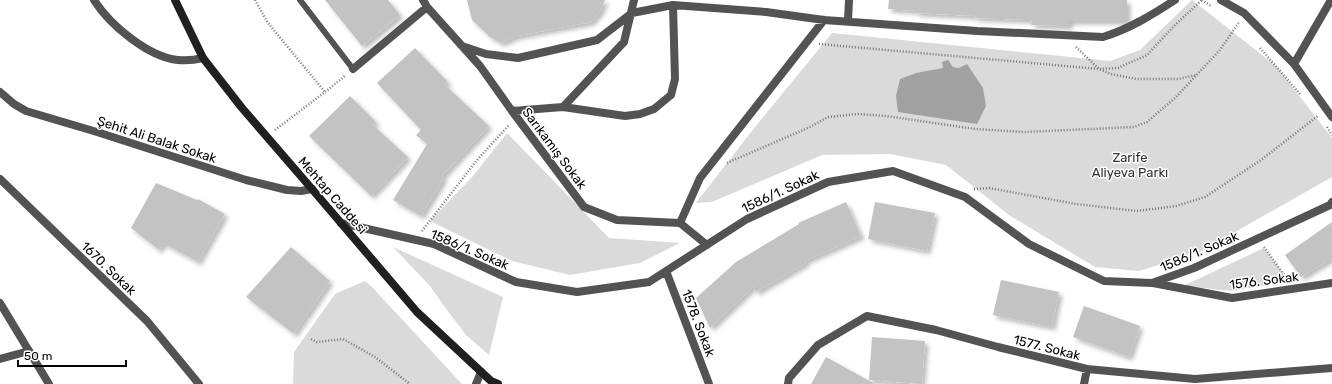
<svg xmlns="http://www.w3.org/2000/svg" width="1332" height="384" font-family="Rubik,sans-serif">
<defs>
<filter id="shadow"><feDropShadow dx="3.5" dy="3.5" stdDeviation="2" flood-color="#0004"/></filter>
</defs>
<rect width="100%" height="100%" fill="#fff"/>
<path fill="#dadada" d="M1192,0L1276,66L1332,138V177L1200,252L1139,271L1095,267L1009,215L946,165L890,154L822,155L712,202L696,203L751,132L832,33L1110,61L1140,50Z
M507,133L609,238L680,243L640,263L570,275L512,261L430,221L473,176Z
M393,247L503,297L489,355L466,335L444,306L430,286Z
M1264,248L1289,281L1232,291L1183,286Z
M365,281L372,287L462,384H293L294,352L335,294Z"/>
<path fill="#a1a1a1" d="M948,60L953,67L959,68L967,64L983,88L986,106L977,124L898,112L896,96L900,79L916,73L943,68L942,62Z"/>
<path fill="#c3c3c3" filter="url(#shadow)" d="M325,0H388L400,15L362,46Z
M467,0H605L600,12L591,22L517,36L501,43L490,37L472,20Z
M889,0H1127V21H1069V26L1031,25L1032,20L975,18L976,16L916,13V11L888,9Z
M415,48L448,82L445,85L489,126L442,176L444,178L421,216L393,200L427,144L416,135L421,130L377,83Z
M350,96L376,122L373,125L408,157L371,196L309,136Z
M156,183L197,200L198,199L225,214L198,262L163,243L159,250L131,228Z
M846,202L861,236L805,261L806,263L756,292L753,287L710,328L696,298L736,262L799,224L798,223Z
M875,202L935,213L927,251L868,239Z
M1332,222V258L1301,277L1285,255Z
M291,247L330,281L294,334L246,297Z
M1001,280L1059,292L1052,327L993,315Z
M1084,306L1140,326L1129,357L1073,337Z
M872,337L925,341L922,384L869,380Z
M826,357L875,384H811Z"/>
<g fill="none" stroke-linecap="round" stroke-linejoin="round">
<path stroke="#757575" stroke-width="2.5" stroke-dasharray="1 2" stroke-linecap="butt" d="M255,0L268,23L325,92
M1202,0L1211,6
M819,44L1099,69L1118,68L1147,55L1176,24L1202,0
M1076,47L1099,69L1111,74L1136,79H1178L1196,75
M1260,48L1300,94
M1327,127L1332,135
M275,130L325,92L345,76
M727,163L810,127L828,117L858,114L886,116L975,129L1024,132L1134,127L1147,122L1175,98L1220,50L1239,22
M974,189L989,188L1076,204L1137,211L1176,206L1205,197L1261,160L1319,115
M422,231L477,160L509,125
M1264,247L1287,279
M311,339L317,342L343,339L375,357L410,384"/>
<path stroke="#535353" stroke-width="6" d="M300,0L353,69"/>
<path stroke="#535353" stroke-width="8" d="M94,0C110,25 148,57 178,60C187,61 195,60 203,58
M423,0L427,7L480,66L512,111L584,207L617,220L680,223L707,245
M1221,0L1244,13L1294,64
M1331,0L1294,64L1332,117
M848,21L849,0
M462,46L486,54L518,58L597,40L632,13L673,5L766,12L824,20L977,31L1103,37C1129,29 1152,15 1175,0
M353,69L427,7
M0,92L14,104L26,111L97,132L246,180L287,190L301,191L312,189
M563,107L625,116L640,114L654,109L671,95L675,79L673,5
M512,111L563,107L624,42L634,0
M0,179L147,321L199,384
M341,223L434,244L516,282L577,292L649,282L747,219L828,182L893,171L965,197L1029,244L1104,281L1152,283L1194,268L1330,205L1332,202
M680,223L700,178L824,20
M666,271L709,384
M1153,283L1232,298L1332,283
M0,359L29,351
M476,384L481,372
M788,384L789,378L818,345L867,316L936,330L998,347L1087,369L1195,379L1332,368
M1084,384L1087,369"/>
<path stroke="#535353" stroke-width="8" d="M0,303L49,384"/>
<path stroke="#202020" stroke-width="8" d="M175,0L203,58L242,108L312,189L417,312L491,381L498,384"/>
</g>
<g text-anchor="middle" stroke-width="3" stroke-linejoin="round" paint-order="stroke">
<g font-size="13" fill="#000" stroke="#fff">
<text transform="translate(157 139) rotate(18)" y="5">Şehit Ali Balak Sokak</text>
<text transform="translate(555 148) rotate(53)" y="5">Sarıkamış Sokak</text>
<text transform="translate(780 191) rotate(-25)" y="5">1586/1. Sokak</text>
<text transform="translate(333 195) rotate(49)" y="5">Mehtap Caddesi</text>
<text transform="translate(470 249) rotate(23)" y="5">1586/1. Sokak</text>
<text transform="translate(1199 251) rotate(-23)" y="5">1586/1. Sokak</text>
<text transform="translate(109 268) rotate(44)" y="5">1670. Sokak</text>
<text transform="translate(1264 280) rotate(-7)" y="5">1576. Sokak</text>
<text transform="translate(699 323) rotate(69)" y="5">1578. Sokak</text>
<text transform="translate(1047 347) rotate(14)" y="5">1577. Sokak</text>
</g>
<g font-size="13" fill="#313131" stroke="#fff">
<text x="1130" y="162">Zarife<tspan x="1130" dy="15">Aliyeva Parkı</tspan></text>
</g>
</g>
<path d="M18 360v6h108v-6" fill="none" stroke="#000000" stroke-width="2"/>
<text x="24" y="360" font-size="12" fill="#000000" stroke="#ffffff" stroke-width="3" paint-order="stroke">50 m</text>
</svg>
